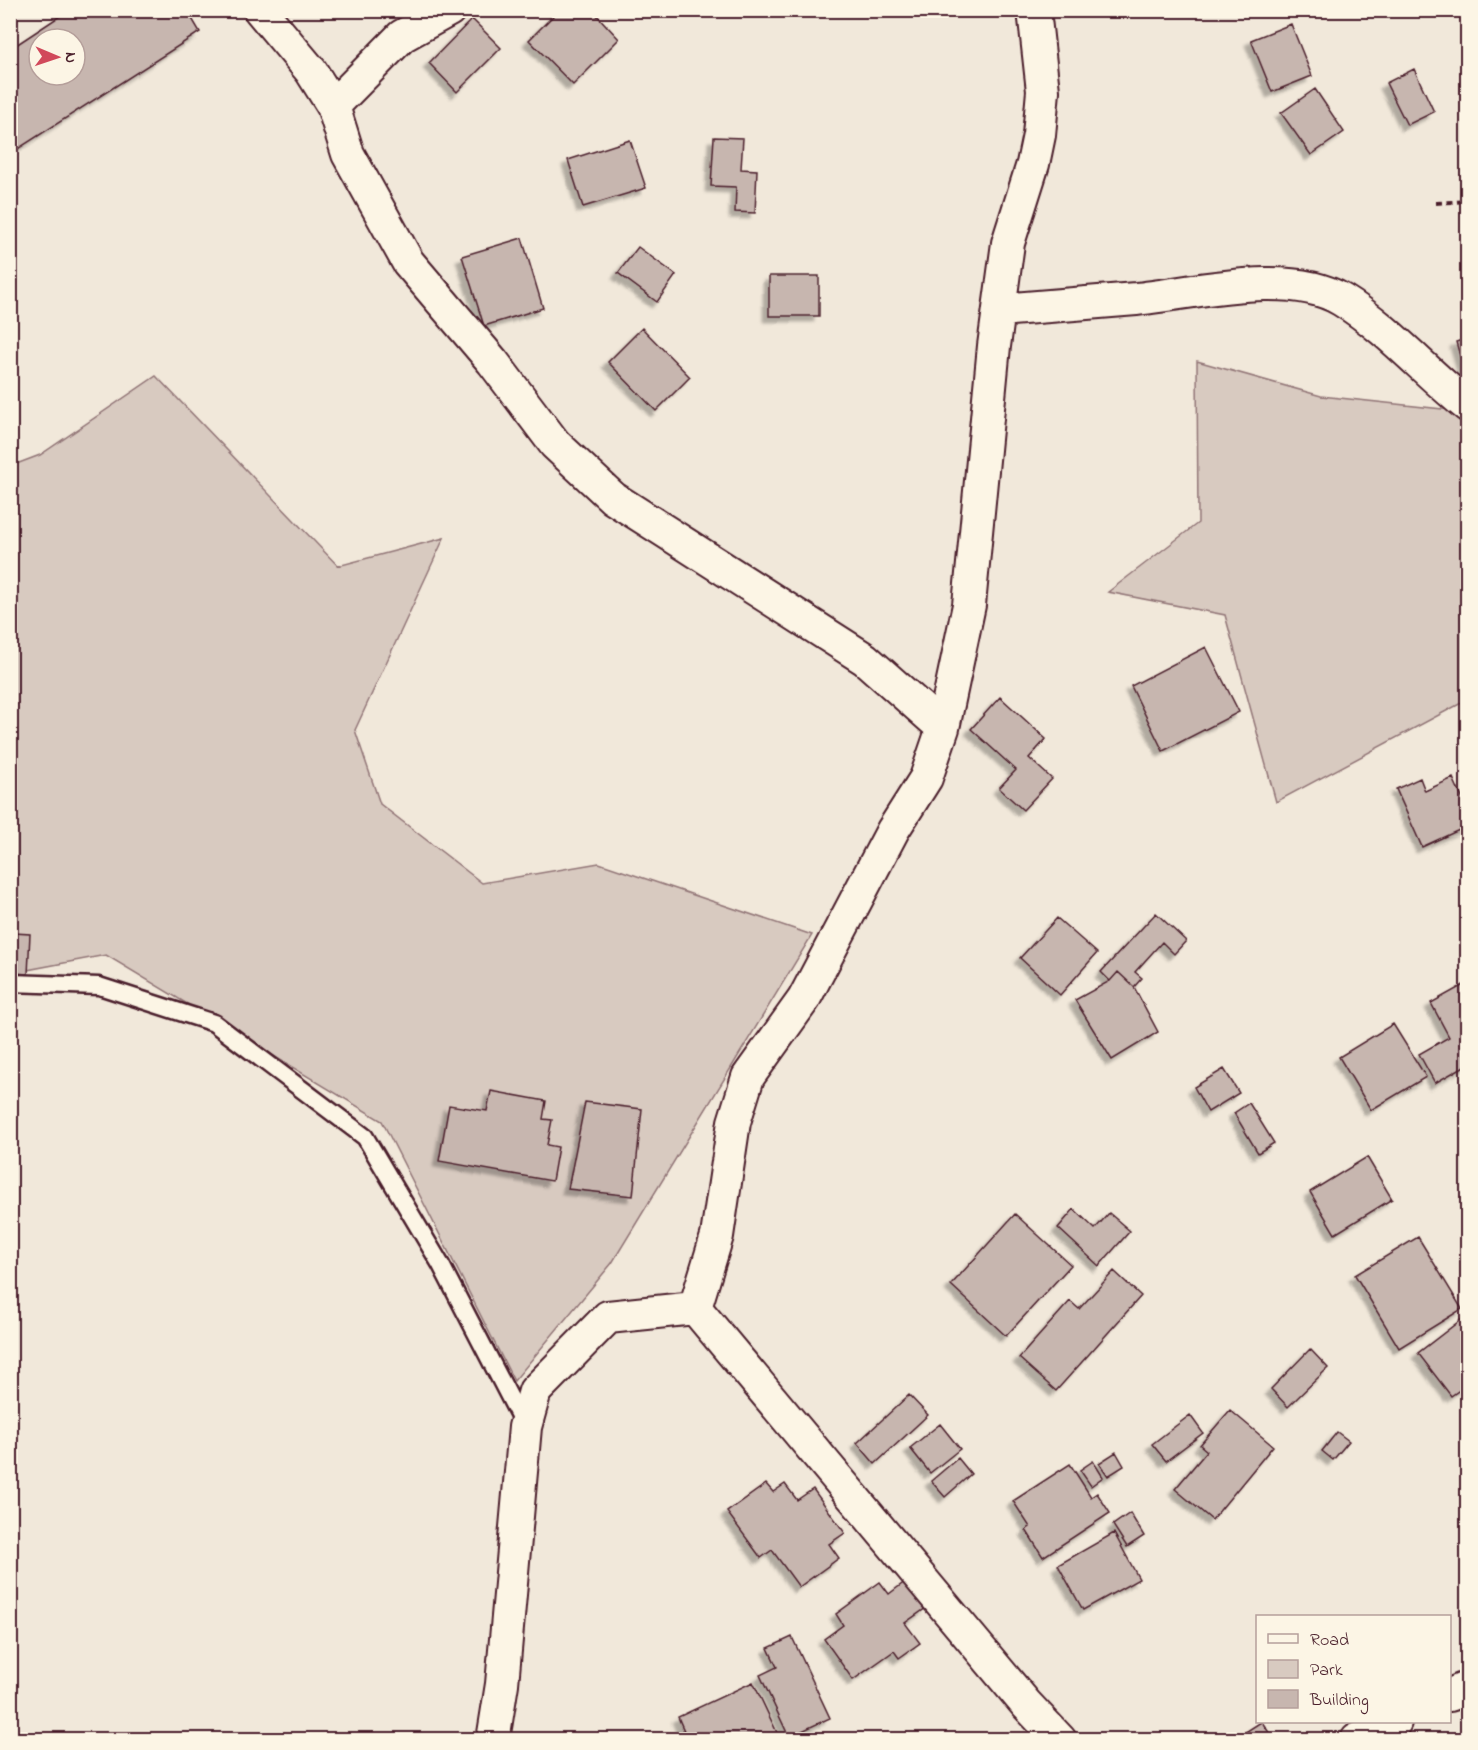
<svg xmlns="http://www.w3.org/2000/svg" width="1478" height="1750" font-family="'Indie Flower',sans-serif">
<defs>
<filter id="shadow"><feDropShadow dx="-5.5" dy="5.5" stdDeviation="1.5" flood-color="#0004"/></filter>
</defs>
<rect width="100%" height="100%" fill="#f1e8da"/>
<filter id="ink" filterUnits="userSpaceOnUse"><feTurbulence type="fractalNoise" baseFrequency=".0167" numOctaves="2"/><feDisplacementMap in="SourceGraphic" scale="12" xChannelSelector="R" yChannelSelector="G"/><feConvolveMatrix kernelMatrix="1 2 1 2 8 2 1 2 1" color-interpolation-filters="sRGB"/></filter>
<g filter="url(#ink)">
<path fill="#d8cac0" stroke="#917476" stroke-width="1.5" d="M1197,361L1321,396L1461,411L1468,427L1467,700L1276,802L1225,615L1108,592L1198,523Z
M156,376L338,566L444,538L355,730L380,804L482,883L599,863L812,935L612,1263L514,1381L382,1121L106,955L11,973V466L40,455Z"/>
<path fill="#c7b6af" stroke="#4a1f2b" stroke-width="1.5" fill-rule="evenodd" filter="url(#shadow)" d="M69,10H187L200,32L10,154V49ZM39,39H75V75H39Z
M559,10H592L619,39L573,85L529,40Z
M472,19L501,48L457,92L429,63Z
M1291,24L1312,76L1272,92L1251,40Z
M1414,69L1434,112L1407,125L1386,83Z
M1315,89L1344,132L1311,155L1281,113Z
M714,137L743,138L741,169L757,170L755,213L735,212L736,187L711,186Z
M630,140L646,188L583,207L568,160Z
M522,238L543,308L484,326L462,256Z
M638,247L676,275L657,302L618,273Z
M769,276H819V316H769Z
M642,328L690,377L656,411L608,362Z
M1468,338V383L1456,342Z
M1206,647L1239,712L1163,751L1131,686Z
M1000,697L1046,739L1029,758L1052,779L1023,810L999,788L1016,770L971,729Z
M1420,778L1425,791L1453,778L1468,811V826L1422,847L1396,789Z
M1156,913L1186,941L1174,954L1162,942L1135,972L1142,978L1134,987L1118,972L1110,981L1101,972Z
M1057,918L1097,953L1060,995L1020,958Z
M10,919H15L14,933L30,934L28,974L10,973Z
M1118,972L1134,987L1158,1032L1112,1060L1075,1000L1110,981Z
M1467,983L1468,1064L1435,1083L1419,1054L1449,1037L1431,1003Z
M1393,1024L1426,1077L1371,1110L1339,1057Z
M1224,1069L1239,1093L1208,1112L1194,1087Z
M491,1091L546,1101L543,1119L552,1120L547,1145L558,1147L552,1181L439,1161L449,1105L487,1111Z
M585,1102L642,1109L633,1196L568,1189Z
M1249,1103L1274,1143L1258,1153L1234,1113Z
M1367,1157L1392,1199L1335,1234L1310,1192Z
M1074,1209L1095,1229L1109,1213L1130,1231L1099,1266L1058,1228Z
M1015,1214L1071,1265L1006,1336L951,1285Z
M1418,1237L1462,1309L1399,1348L1355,1275Z
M1114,1271L1141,1296L1056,1391L1019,1358L1070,1301L1079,1309Z
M1462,1319L1468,1326V1384L1451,1396L1418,1353Z
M1310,1349L1328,1368L1288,1407L1271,1389Z
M909,1395L928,1415L875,1464L857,1443Z
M1230,1410L1273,1446L1212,1520L1175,1489L1207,1451L1200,1445Z
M1190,1415L1203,1433L1166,1461L1152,1444Z
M940,1424L960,1449L930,1473L910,1448Z
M1337,1432L1349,1441L1333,1460L1322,1451Z
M1116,1452L1124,1466L1108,1476L1099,1463Z
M958,1458L971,1474L945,1497L931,1481Z
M1093,1461L1103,1477L1091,1486L1080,1470Z
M1070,1464L1091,1497L1097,1493L1110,1513L1043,1557L1026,1530L1030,1527L1013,1501Z
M766,1484L773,1492L785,1484L797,1500L813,1489L845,1533L829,1544L839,1558L799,1587L772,1550L761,1558L727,1512Z
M1130,1513L1144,1536L1127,1547L1113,1525Z
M1114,1533L1139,1579L1083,1610L1058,1565Z
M906,1581L926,1608L905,1623L920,1643L899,1658L894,1651L853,1680L824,1639L843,1625L836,1614L880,1582L889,1594Z
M792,1637L830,1718L789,1737L760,1675L777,1667L768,1648Z
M753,1682L780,1739L688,1740L678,1717Z
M1262,1722L1274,1740H1233L1261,1722Z"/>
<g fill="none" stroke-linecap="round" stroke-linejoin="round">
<defs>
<path id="lane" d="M10,983L99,986L214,1023L365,1137L441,1265L525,1427"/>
<path id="street" d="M260,10L311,71L333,106L348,154L408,262L493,362L555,444L613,498L865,659L943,728
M333,106L402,36L449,10
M1000,310C1045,306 1091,303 1136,299C1194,293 1290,268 1342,300C1389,329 1425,372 1468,406
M695,1308L717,1236L734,1122L748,1077L804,999L893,830L926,778L943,728L969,605L994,346L1008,243L1033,164L1039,135L1043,91L1034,10
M695,1308L1026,1704L1060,1740
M1450,1695L1468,1687
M493,1740L502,1684L525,1427L535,1391L608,1317L695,1308
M1357,1740L1395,1722"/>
</defs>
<use href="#lane" stroke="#4a1f2b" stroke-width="21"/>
<use href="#street" stroke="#4a1f2b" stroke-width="36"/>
<path stroke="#4a1f2b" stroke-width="4" stroke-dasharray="6 4.5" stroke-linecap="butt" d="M1436,203L1468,201"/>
<use href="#lane" stroke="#fcf5e5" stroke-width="16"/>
<use href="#street" stroke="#fcf5e5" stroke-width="32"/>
</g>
</g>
<rect width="1478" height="1750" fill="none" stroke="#fcf5e5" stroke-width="36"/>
<rect x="18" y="18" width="1442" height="1714" fill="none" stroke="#4a1f2b" stroke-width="2" filter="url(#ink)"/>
<rect x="1256" y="1615" width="195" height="108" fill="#fcf5e5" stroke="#b59f9b" stroke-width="1.5"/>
<rect x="1268" y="1634" width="30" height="9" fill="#fcf5e5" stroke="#b59f9b" stroke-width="1.5"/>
<text x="1310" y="1645" font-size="18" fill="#4a1f2b">Road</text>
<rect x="1268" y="1660" width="30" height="18" fill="#d8cac0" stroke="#b59f9b" stroke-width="1.5"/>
<text x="1310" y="1675" font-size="18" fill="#4a1f2b">Park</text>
<rect x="1268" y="1690" width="30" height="18" fill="#c7b6af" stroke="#b59f9b" stroke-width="1.5"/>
<text x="1310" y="1705" font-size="18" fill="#4a1f2b">Building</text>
<g transform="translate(57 57) rotate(92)"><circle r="28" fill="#fcf5e5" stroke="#b59f9b" stroke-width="1.5"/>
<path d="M0-4.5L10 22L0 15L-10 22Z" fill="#d1495b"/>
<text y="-9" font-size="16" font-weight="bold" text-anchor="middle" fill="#4a1f2b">N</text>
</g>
</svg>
